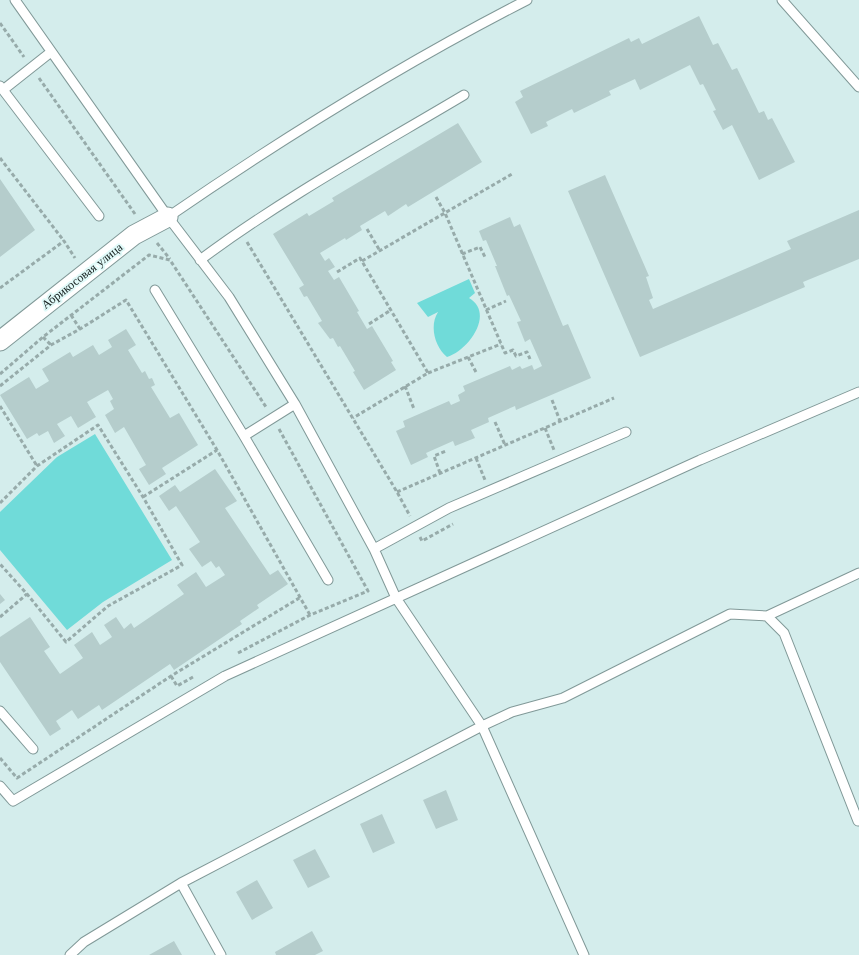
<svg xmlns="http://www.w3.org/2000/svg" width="859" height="955" font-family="'Libre Baskerville',serif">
<rect width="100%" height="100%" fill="#d4edec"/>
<path fill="#70dbd9" d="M469,279L475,293L469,298C495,313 469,350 447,357C435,347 429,326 438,312L428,317L417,303Z
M95,434L172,560L103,602L67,630L0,550V512L57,457Z"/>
<path fill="#b5cdcc" d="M699,16L713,45L718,43L732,70L737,68L759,113L764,111L768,120L772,118L795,162L759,180L732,125L723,130L713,111L716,110L703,84L700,85L690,65L640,90L635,79L609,91L611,95L574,113L572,109L546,122L548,126L531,134L515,102L523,97L520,91L629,38L631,42L639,38L642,44Z
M458,123L482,162L408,207L406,204L388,216L385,211L360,226L362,230L346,240L345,238L320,253L325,261L329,258L335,267L328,271L334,280L339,277L359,311L357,312L367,329L372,326L393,361L391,362L396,370L364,390L353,372L355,371L340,346L338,347L333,338L330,339L318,323L322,321L307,296L304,297L299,288L304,285L273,234L307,213L309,216L334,201L332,198Z
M605,175L649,276L646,277L653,298L649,300L653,309L791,249L787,241L859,210V259L803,282L805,287L640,357L568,191Z
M0,179L35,230L0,257Z
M510,217L514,227L520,224L563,326L568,324L591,378L516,410L515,406L488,418L489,422L471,430L475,438L455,446L453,441L426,453L428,457L411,465L396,431L405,427L403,421L449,401L451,405L460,401L458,395L465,391L463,386L510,366L512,370L520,366L522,369L532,365L534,370L542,366L530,339L525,342L517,322L521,321L509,295L507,296L495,266H497L486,240L483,241L479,231Z
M126,329L136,345L128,350L142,373L145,371L149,379L152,378L155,385L151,387L170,418L179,413L198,445L162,468L166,474L149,485L139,469L146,465L124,427L115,433L105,415L114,409L110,401L113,399L108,390L87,402L96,417L78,428L71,416L57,424L65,436L54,443L48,431L39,436L37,433L27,439L0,395L29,377L36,389L49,381L42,369L70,352L73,357L93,345L99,355L112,347L108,340Z
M215,469L237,501L225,508L270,575L278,570L288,584L257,605L259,608L240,621L242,624L174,670L170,664L102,710L99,705L78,719L72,710L56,721L61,729L50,736L0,662V637L30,617L50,647L44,651L60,674L83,658L74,645L92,632L100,645L112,637L104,625L116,617L124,629L131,623L134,628L184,594L177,585L196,572L206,587L225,575L219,566L216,568L211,561L202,567L189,549L200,542L176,506L169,511L159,496L175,485L180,492Z
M0,594L5,600L0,604Z
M446,790L458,820L436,829L423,800Z
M382,814L395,843L373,853L360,824Z
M315,849L330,877L308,888L293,860Z
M257,880L273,908L252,920L236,892Z
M312,931L323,951L315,955H276L275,952Z
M174,941L182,955H149Z"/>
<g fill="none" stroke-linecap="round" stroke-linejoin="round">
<defs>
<path id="lane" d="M15,0L168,217L229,297L295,404L374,549L396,598L482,726L512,712L563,698L730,614L767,616L784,633L858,821
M782,0L859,87
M0,86L99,216
M3,90L51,52
M168,217C283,138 402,64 527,0
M200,260C283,198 375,148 464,95
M155,290L244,436L328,580
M244,436L295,404
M374,549L449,508L626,432
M767,616L859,573
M0,711L33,749
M0,786L13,801L225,676L700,460L859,392
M181,883L221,955
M70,955L84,942L181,883L482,726L584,955"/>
<path id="street" d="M0,341L134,235L168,217"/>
</defs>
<use href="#lane" stroke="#819998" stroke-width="11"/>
<use href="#street" stroke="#819998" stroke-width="21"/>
<path stroke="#97abaa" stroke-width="3" stroke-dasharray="4 2.5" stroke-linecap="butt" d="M0,23L24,57
M39,78L135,214
M0,158L64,241
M436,197L445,213L505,353L513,350L516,356L527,352L530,359
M367,229L380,251
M247,242L397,492L410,516
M157,243L170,259
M462,254L480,247L485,257
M362,261L512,174
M337,272L360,258L428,373L353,418
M0,288L64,241L75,258
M486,310L506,301
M71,315L80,329
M369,324L391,310
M43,337L51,345
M468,357L477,374
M428,373L501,344
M0,374L43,337L149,255L170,260L266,407
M0,386L51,345L80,329L126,300L217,450L310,615
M405,386L414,409
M552,400L560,421
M0,406L37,466
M495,422L505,445
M545,428L554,450
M476,458L485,480
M440,473L434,456L446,451
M397,492L614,398
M143,497L217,450
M0,503L37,466L98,425L143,497L182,565L108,606L66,642L27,594L0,564
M420,537L422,541L453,524
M0,617L27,594
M238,653L310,615L368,591L279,429
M171,676L177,686L193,677
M0,758L17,778L171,676L301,597"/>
<use href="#lane" stroke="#fff" stroke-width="9"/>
<use href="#street" stroke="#fff" stroke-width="19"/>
</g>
<g text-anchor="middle" stroke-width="4" stroke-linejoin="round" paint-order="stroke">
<g font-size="12" fill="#141e1d" stroke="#e1faf9">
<text transform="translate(82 276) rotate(-38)" y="4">Абрикосовая улица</text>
</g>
</g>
</svg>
